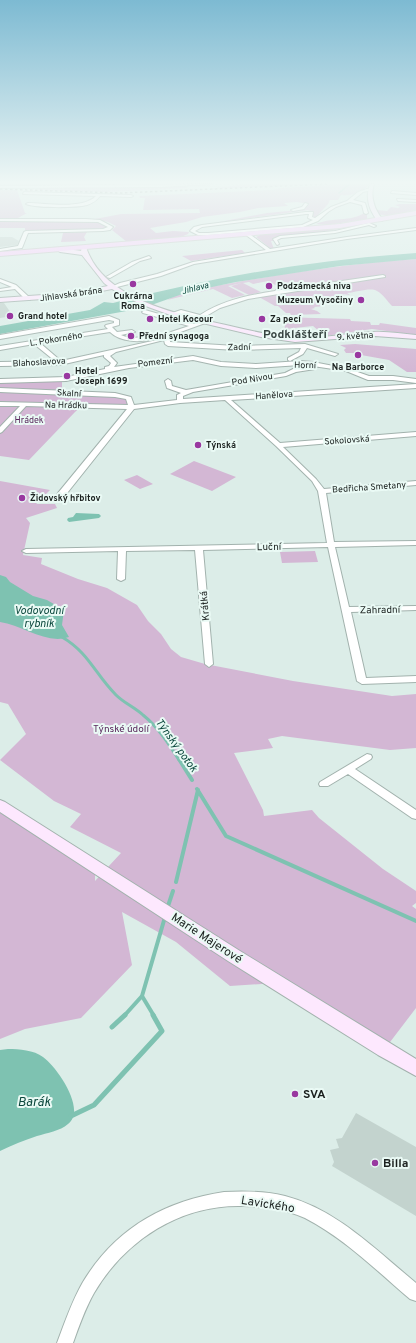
<svg xmlns="http://www.w3.org/2000/svg" width="416" height="1343" font-family="Overpass,sans-serif">
<rect width="100%" height="100%" fill="#dcede8"/>
<path fill="#d3b7d4" d="M249,184H320L207,189Z
M331,184H368L367,187C357,193 352,196 341,195L338,200H330L328,204L315,218H312L313,212L308,210L214,223L267,213L299,210L309,204L297,202L284,203L288,206L258,208L240,212L202,217L186,222L150,228L156,233L173,231L189,232L188,234L181,237L127,242L112,230L116,226L108,222L95,219L121,214L200,213L199,209L143,210L145,198H140L139,196L272,190L281,188L332,185Z
M177,186L186,187L187,188L105,192L38,190L40,188H33Z
M0,190H17L25,213H27L18,218H0Z
M400,204H416V210L390,216L377,214L375,211L377,210L387,211L391,207L398,208L400,207L395,205Z
M364,213H367V219L328,225L316,224C331,217 351,222 364,213Z
M0,221L96,222L108,227L99,230H25V228H0Z
M356,226L320,232L277,237L273,238L274,241H271L274,249L270,248L256,237L260,235Z
M87,232L84,237L86,241L61,242L63,233Z
M242,250L245,253L191,261L182,256Z
M416,259V306H392C387,301 383,294 377,291C371,287 357,292 347,293L350,295L343,294L344,296H339L336,295L337,296L327,298L325,296L326,298L320,299L317,297L325,306L314,307L315,308L311,309L317,311L321,314L291,315L290,313H286L278,306H275L259,297L284,293L283,289L268,281L253,284L249,282L243,283L261,292L249,295L231,286L242,283L228,286L245,295L232,298L213,289L167,300C186,289 210,287 232,283C293,272 354,263 416,259Z
M279,317L350,319L351,321L370,322L371,325H379L380,323L416,328V335L372,329L325,336L313,326L285,329L284,318Z
M355,344L416,349V372H407L389,360L361,355V353H346L344,350L346,348L340,345Z
M62,380V390L0,389V382Z
M0,390L112,396L125,399L128,402V404H84L75,412L29,460L0,456Z
M194,461L236,477L212,491L170,474Z
M137,475L153,484L140,489L124,480Z
M0,481L50,490L46,494L48,495L47,496L36,504H55L57,508L26,518L30,523L23,555L42,558L41,564L78,579L107,588L137,605L148,621L161,634L171,649L181,657L205,664L293,681L392,696L416,694V748L390,750L282,736L268,739L273,748L234,753L263,810L264,816L312,810L319,818L383,869L416,891V903L412,906L416,909V1008L384,1050L277,983L230,986L176,942L122,912L132,965L81,1018L25,1029L0,1039V805L95,873V881L121,853L70,827L81,814L54,801L0,760L26,734L8,704L0,702Z
M315,551L318,562L282,563L280,552Z"/>
<path fill="#7ec2b1" d="M416,253V259L340,266L236,282L188,292L143,308L0,334V326L90,310L104,302L113,303C212,277 314,260 416,253Z
M76,513L99,514L101,516L99,518L69,522L67,520L68,518L73,517Z
M0,575L6,577L10,582L33,596L47,600L64,610L62,625L69,637C46,645 23,625 0,622Z
M8,1049C19,1049 34,1050 43,1057C57,1067 87,1110 68,1124C60,1131 47,1133 37,1136C25,1140 12,1145 0,1151V1050Z"/>
<g fill="none" stroke-linecap="round" stroke-linejoin="round">
<path stroke="#7ec2b1" stroke-width="1.5" d="M339,193L350,184"/>
<path stroke="#7ec2b1" stroke-width="3" d="M62,637C89,653 95,674 116,695C124,703 134,707 143,715C158,727 169,744 179,760"/>
<path stroke="#7ec2b1" stroke-width="4" d="M179,759L192,780
M197,789L226,836L416,921
M176,882L198,790
M167,909L173,891
M142,996L154,1016
M124,1016L142,996L165,917"/>
<path stroke="#7ec2b1" stroke-width="5" d="M112,1027L125,1015
M71,1116L94,1105L162,1031L153,1015"/>
</g>
<path fill="#c3d3ce" d="M0,237H12L19,241L17,245L0,247Z
M0,303H4L13,316L0,318Z
M356,1113L416,1147V1216L332,1166L334,1162L330,1150L339,1148L336,1139L342,1138Z"/>
<g fill="none" stroke-linecap="round" stroke-linejoin="round">
<defs>
<path id="street" d="M213,184L161,187L0,188V186Z
M367,189L372,190L363,192L353,200L365,203L368,213L366,214L364,213L362,205L350,202L336,207L328,212L318,221L303,227L208,235H198L190,231L194,227L202,225L306,212H313L312,217L315,218L331,207L347,201L358,192ZM306,214H309L308,218L313,220L302,225L208,233H199L195,231L202,227Z
M392,191L416,193V195L391,193Z
M24,192L131,195L133,196L131,197L100,196C96,201 93,203 87,205C75,208 36,208 26,204L28,203C45,203 83,210 96,196L23,194Z
M397,199L416,200V202L398,201Z
M305,203L308,204L304,209L293,211L291,210L302,207Z
M0,219H86L100,220L113,227L110,230L103,231L28,233L22,248L0,251V249L18,246L24,232L26,231L103,229L108,227L98,222L0,221Z
M369,223L376,226L374,227L369,225L335,233L281,238L277,240L279,244L277,245L273,239L280,236L335,231Z
M416,228V230L347,239L194,264L161,276L113,288L111,287L120,283L157,274L193,262L266,250L246,235L248,233L270,249L347,237Z
M149,256L151,258L140,261L110,278L106,277L132,262Z
M383,275L385,276V277L248,299L220,308L201,319L181,314L172,316L169,314L181,310L200,315C223,300 249,295 275,291L277,289L280,290Z
M0,279L16,285L30,298V300H26L15,289L0,291V289L12,287L0,282Z
M145,310L194,324L205,320L208,322L175,334L178,336L170,341V342L236,346L305,344L338,354L335,356L307,348L303,354L290,361L288,360V358L299,352L301,348L236,350L168,346L165,344L164,340L116,352L110,356L117,363L114,367L193,356L221,362L256,364L300,361L313,362L349,369L369,376H393L416,379V383L393,380H368L346,371L313,366L300,365L256,368L221,366L193,360L129,368L66,381L0,383V379L66,377L105,369V367L109,366L111,363L104,357V355L60,365L0,366V362L55,361L34,344L0,350V346L108,329L105,326L106,325L114,323V321L109,320L0,339V335L109,316L119,320V325L112,327L117,332L132,330L135,332L121,335C131,340 142,337 152,335L155,337C143,344 120,342 110,332L40,343L61,361L157,340L171,332L189,326L143,313L142,312Z
M313,366L316,368L315,369L296,372L286,376L193,392L183,396V399L416,384V388L231,400L280,443L416,432V436L283,447L316,479L324,489L416,481V485L326,493L334,542L416,541V545L335,547L349,607L416,606V610L351,612L366,678L416,676V682L362,684L357,681L328,547L203,550L213,664L209,667L205,664L195,550L126,551L125,579L121,581L117,579L118,551L26,553L22,551L26,549L327,543L318,491L312,481L276,446L225,400L180,403L134,409L64,497H61L57,495L58,493L127,409L26,406L2,432L0,433V427L20,406H0V402L128,405L126,399L115,397L0,392V388L115,393L131,397L134,405L177,400V395L181,393L167,388L165,381L168,379L171,381L172,386L186,390L285,373L295,368Z
M367,754L371,755L372,757L371,759L355,769L416,810V819L412,818L348,774L328,786H320L319,784L320,782Z
M224,1192C244,1191 265,1191 285,1196C336,1209 376,1250 416,1283V1301L410,1299C377,1271 344,1238 305,1218C285,1209 264,1207 243,1206C181,1204 125,1240 94,1293C85,1309 79,1326 73,1343H57C65,1322 72,1301 83,1282C115,1229 164,1201 224,1192Z"/>
<path id="secondary" d="M370,184H374C370,197 374,209 383,220L382,221H378C369,211 365,197 370,184Z
M82,247H86C103,300 178,314 226,325C248,330 271,336 294,338C319,339 348,333 373,332C387,331 402,334 416,335V339L375,336L295,342L261,337L173,316L140,304L112,289L71,297L0,302V298L71,293L108,286L104,283L82,255L60,252L57,250L60,248L81,251Z
M0,800L5,802L240,951L416,1059V1076L378,1055L228,961L0,812Z"/>
<path id="primary" d="M416,211V215L340,228L0,256V252L340,224Z"/>
</defs>
<use href="#street" stroke="#a2b2ad" stroke-width="2"/>
<use href="#secondary" stroke="#a2b2ad" stroke-width="2"/>
<use href="#primary" stroke="#c8c9c9" stroke-width="2"/>
<use href="#street" fill="#fff" fill-rule="evenodd"/>
<use href="#secondary" fill="#fde8fe" fill-rule="evenodd"/>
<use href="#primary" fill="#fbd1fe" fill-rule="evenodd"/>
<path stroke="#6a7572" stroke-width="1.5" stroke-dasharray="2.5 2.5" stroke-linecap="butt" d="M0,189L120,193L329,184"/>
</g>
<linearGradient id="sky" x2="0" y2="1"><stop stop-color="#7dbad2"/><stop offset="0.49" stop-color="#eff7f5"/><stop offset="1" stop-color="#eff7f5" stop-opacity="0"/></linearGradient>
<rect width="416" height="372" fill="url(#sky)"/>
<g fill="#9938a0" stroke="#eafaf5" stroke-width="1.5">
<circle cx="133" cy="284" r="4"/>
<circle cx="269" cy="286" r="4"/>
<circle cx="361" cy="300" r="4"/>
<circle cx="10" cy="316" r="4"/>
<circle cx="150" cy="319" r="4"/>
<circle cx="262" cy="319" r="4"/>
<circle cx="131" cy="336" r="4"/>
<circle cx="358" cy="355" r="4"/>
<circle cx="67" cy="376" r="4"/>
<circle cx="198" cy="445" r="4"/>
<circle cx="22" cy="498" r="4"/>
<circle cx="295" cy="1094" r="4"/>
<circle cx="375" cy="1163" r="4"/>
</g>
<g text-anchor="middle" stroke-width="4" stroke-linejoin="round" paint-order="stroke">
<g font-size="9" font-weight="bold" fill="#1a201e" stroke="#eafaf5" text-anchor="start">
<text x="277" y="289">Podzámecká niva</text>
<text x="133" y="299" text-anchor="middle">Cukrárna<tspan x="133" dy="10">Roma</tspan></text>
<text x="353" y="303" text-anchor="end">Muzeum Vysočiny</text>
<text x="18" y="319">Grand hotel</text>
<text x="158" y="322">Hotel Kocour</text>
<text x="270" y="322">Za pecí</text>
<text x="139" y="339">Přední synagoga</text>
<text x="358" y="370" text-anchor="middle">Na Barborce</text>
<text x="75" y="374">Hotel<tspan x="75" dy="10">Joseph 1699</tspan></text>
<text x="206" y="448">Týnská</text>
<text x="30" y="501">Židovský hřbitov</text>
</g>
<g font-size="9" font-style="italic" fill="#0b473c" stroke="#eafaf5">
<text transform="translate(195 288) rotate(-14)" y="3">Jihlava</text>
</g>
<g font-size="9" fill="#1a201e" stroke="#eafaf5">
<text transform="translate(71 294) rotate(-8)" y="3">Jihlavská brána</text>
<text transform="translate(355 336) rotate(-4)" y="3">9. května</text>
<text transform="translate(56 339) rotate(-9)" y="3">L. Pokorného</text>
<text transform="translate(239 347) rotate(-1)" y="3">Zadní</text>
<text transform="translate(39 362) rotate(-3)" y="3">Blahoslavova</text>
<text transform="translate(155 362) rotate(-7)" y="3">Pomezní</text>
<text transform="translate(305 365) rotate(1)" y="3">Horní</text>
<text transform="translate(252 379) rotate(-9)" y="3">Pod Nivou</text>
<text transform="translate(69 393) rotate(3)" y="3">Skalní</text>
<text transform="translate(274 395) rotate(-4)" y="3">Hanělova</text>
<text transform="translate(66 405) rotate(1)" y="3">Na Hrádku</text>
<text transform="translate(347 440) rotate(-4)" y="3">Sokolovská</text>
<text transform="translate(369 487) rotate(-4)" y="3">Bedřicha Smetany</text>
</g>
<g font-size="9" fill="#5a295d" stroke="#eafaf5">
<text x="29" y="423">Hrádek</text>
</g>
<g font-size="10" fill="#1a201e" stroke="#eafaf5">
<text transform="translate(269 546) rotate(-1)" y="4">Luční</text>
<text transform="translate(204 606) rotate(-95)" y="4">Krátká</text>
<text transform="translate(380 609) rotate(-1)" y="4">Zahradní</text>
</g>
<g font-size="10" fill="#5a295d" stroke="#eafaf5">
<text x="121" y="732">Týnské údolí</text>
</g>
<g font-size="11" font-style="italic" fill="#0b473c" stroke="#eafaf5">
<text x="39" y="614">Vodovodní<tspan x="39" dy="13">rybník</tspan></text>
<text transform="translate(177 745) rotate(54)" y="4">Týnský potok</text>
</g>
<g font-size="12" font-weight="bold" fill="#374441" stroke="#eafaf5">
<text x="295" y="338">Podklášteří</text>
</g>
<g font-size="12" fill="#1a201e" stroke="#eafaf5">
<text transform="translate(207 938) rotate(33)" y="4">Marie Majerové</text>
<text transform="translate(268 1204) rotate(9)" y="4">Lavického</text>
</g>
<g font-size="12" font-weight="bold" fill="#1a201e" stroke="#eafaf5" text-anchor="start">
<text x="303" y="1098">SVA</text>
<text x="383" y="1167">Billa</text>
</g>
<g font-size="13" font-style="italic" fill="#0b473c" stroke="#eafaf5">
<text x="34" y="1106">Barák</text>
</g>
</g>
</svg>
